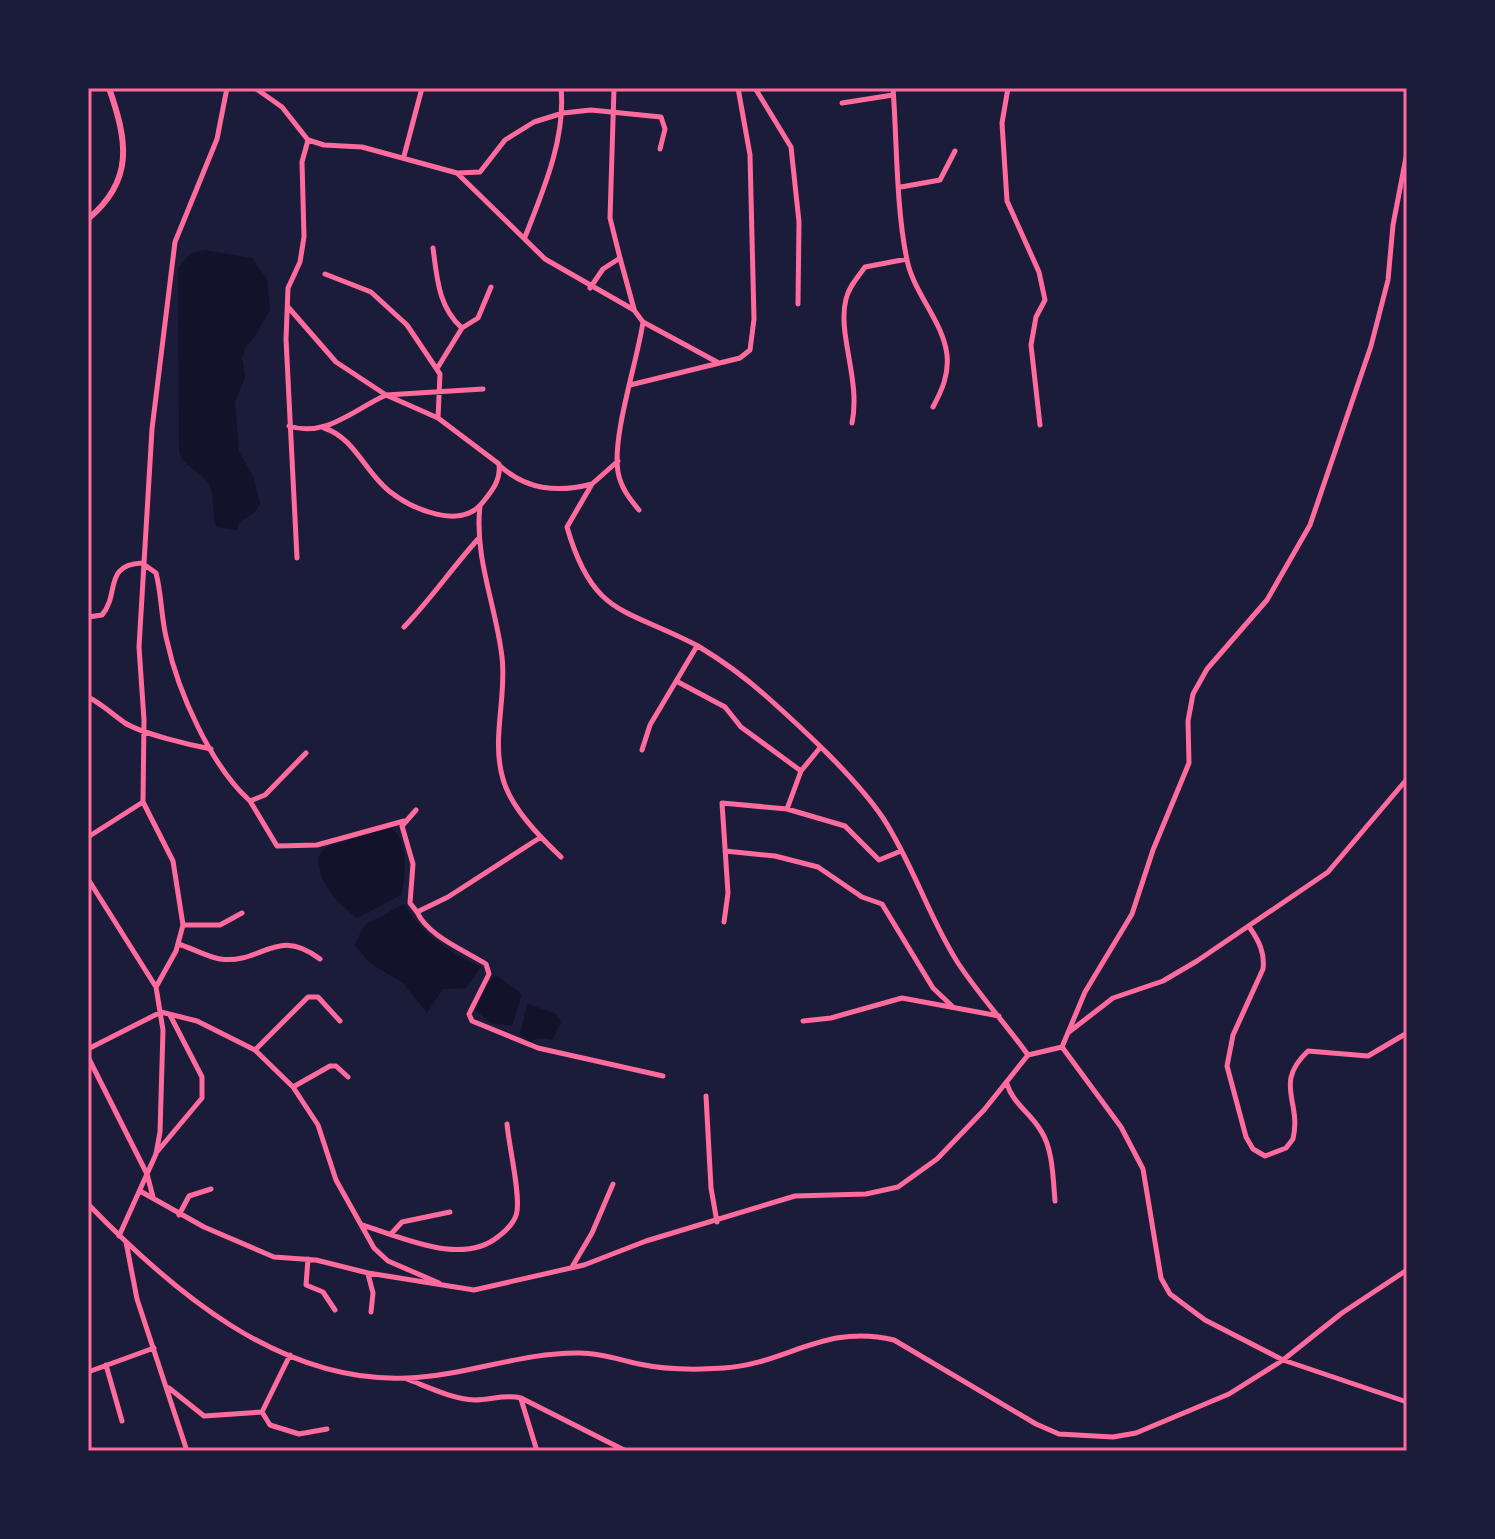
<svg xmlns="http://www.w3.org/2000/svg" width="1495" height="1539" font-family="'Golos Text',sans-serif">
<rect width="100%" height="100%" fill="#1b1b3a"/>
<path fill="#12122b" d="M205,250L252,258L267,279L270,309L256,335L246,346L242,358L245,378L235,402L239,452L253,476L260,504L254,513L239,522L237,530L216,527C212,514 215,491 207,481C197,469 186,468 179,453L178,269L190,254Z
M389,826C410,841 406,874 401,895L357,918C336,901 319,885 318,857L326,847Z
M404,904C423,936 448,951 481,967L466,988L443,989L427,1013L403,983L370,963L354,945L365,925Z
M496,975L522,994L512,1026L491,1023L475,1010L483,988Z
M527,1004L555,1013L561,1022L552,1040L538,1038L530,1042L520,1034Z"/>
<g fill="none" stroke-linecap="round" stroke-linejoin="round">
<path stroke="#ff6b9d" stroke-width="5" d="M255,88L282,107L308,140L324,145L362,147L457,173L545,259L634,310L643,322C637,363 612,435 618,472C621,488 629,498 639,510
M755,88L791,147L799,222L798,304
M893,88C897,141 896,208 907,260C914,294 943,321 947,355C949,375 942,390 933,407
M1008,88L1002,123L1007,201L1039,272L1045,300L1036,317L1031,345L1040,425
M842,103L893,95
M404,156L422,88
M458,173L480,172L505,140L534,122L563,113L591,110L661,117L665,129L660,149
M901,187L940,180L955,151
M525,237C543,191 566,138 561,88
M433,248C437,277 438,307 462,328
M620,258L634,309
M590,288L603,269L620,258L610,218L614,88
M288,307L336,362L386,395L483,389
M643,322L717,362
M438,367L462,328L478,318L491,287
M630,385L740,358L750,350L754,319L750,155L738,88
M852,423C861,380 837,334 846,299C849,286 858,277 865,267L907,259
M289,426C325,438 353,410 386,395L438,418
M324,428C355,438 364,471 389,491C412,509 461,531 483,502C492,491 501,480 499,464L438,418L440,374L407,325L371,292L325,274
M618,461L592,484L567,527C593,618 627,608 698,646C721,660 746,678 766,696C804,730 855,777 883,818C913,864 929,918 958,963C979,995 1006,1024 1028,1055
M499,465C526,490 557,493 592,484
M480,506C474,557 496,606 502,657C507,697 491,739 503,779C511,808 540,837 561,857
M297,558L286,339L288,288L300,262L304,237L302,162L308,140
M88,617L102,615C120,594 103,565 142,563L156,573C162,596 161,619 167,641C178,692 211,766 250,801L265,795L306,753
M404,627C431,599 452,568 478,539
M678,682L725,707L741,727L801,771
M88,697C102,704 112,714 125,723C143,734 190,745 211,749
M642,750L650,725L697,646
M250,801L277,846L317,845L404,821
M787,809L845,826L879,860L901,851
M416,810L402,826L413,864L410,903L417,912L448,897L541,837
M88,837L143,802
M725,851L775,856L818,867L862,897L882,904L933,988L953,1007
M88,879L156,987L163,1030L160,1132L156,1154L119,1236
M417,912C428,936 464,950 486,964L489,974L469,1014L472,1021L538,1048L663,1076
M724,922L728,893L722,803L787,809L801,771L819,749
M183,925H220L242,913
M1250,928C1259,941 1265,953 1263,969L1233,1035L1227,1066L1246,1137L1253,1149L1265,1156L1286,1148L1293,1139C1302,1101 1273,1084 1308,1051L1368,1056L1407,1033
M178,944C192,948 207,957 220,959C262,965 276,925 320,959
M156,987L176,951L183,925L173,861L143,802L144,720L139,647L152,429L175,242L217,139L227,88
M803,1021L831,1018L902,998L999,1016
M1069,1032L1113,998L1163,981L1197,961L1328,872L1407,779
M1062,1047L1085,992L1132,914L1153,850L1189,763L1188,721L1193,694L1207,669L1267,600L1310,525L1371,346L1388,280L1393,225L1407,152
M88,1049L161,1012L197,1021L255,1050L293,1087L318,1125L336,1180L374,1248L388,1261L439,1283
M255,1050L308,997H318L340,1021
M88,1057L147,1174L153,1197
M1007,1084C1013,1104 1031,1113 1041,1131C1053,1149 1053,1179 1055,1201
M293,1087L330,1066H336L348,1077
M706,1096L711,1188L717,1222
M156,1153L202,1098V1077L170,1015
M140,1191L204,1227L274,1257L316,1260L368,1273L474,1290L584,1265L646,1241L795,1196L866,1194L898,1187L937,1159L984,1110L1028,1055L1062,1047L1121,1127L1143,1169L1161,1278L1170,1294L1205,1320L1283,1360L1407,1402
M88,1204C171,1290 280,1384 407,1378C466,1376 521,1352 580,1353C601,1353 620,1360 639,1364C667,1370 696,1370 724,1368C787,1364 824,1323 894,1340L1036,1424L1059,1434L1113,1437L1136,1433L1229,1394L1283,1360L1342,1313L1407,1270
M179,1215L189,1196L211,1189
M362,1225C402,1237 462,1267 499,1236C506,1231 516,1221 517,1211C520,1191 509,1147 507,1124
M391,1234L402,1222L450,1212
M126,1242L137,1299L187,1451
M308,1259L306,1285L323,1292L335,1310
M572,1267L592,1233L613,1184
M368,1274L373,1293L371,1312
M106,1365L122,1421
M88,1372L154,1348
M407,1379C428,1387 452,1399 475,1400C491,1400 505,1394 521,1398L626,1451
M169,1388L204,1416L262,1412L290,1355
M521,1399L537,1451
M262,1412L270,1425L299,1434L327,1429"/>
<path stroke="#ff6b9d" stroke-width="6" d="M88,219C135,180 127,140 109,88"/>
</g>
<rect width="1495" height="1539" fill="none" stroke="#1b1b3a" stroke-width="180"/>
<rect x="90" y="90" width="1315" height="1359" fill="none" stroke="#ff6b9d" stroke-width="3"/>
</svg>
